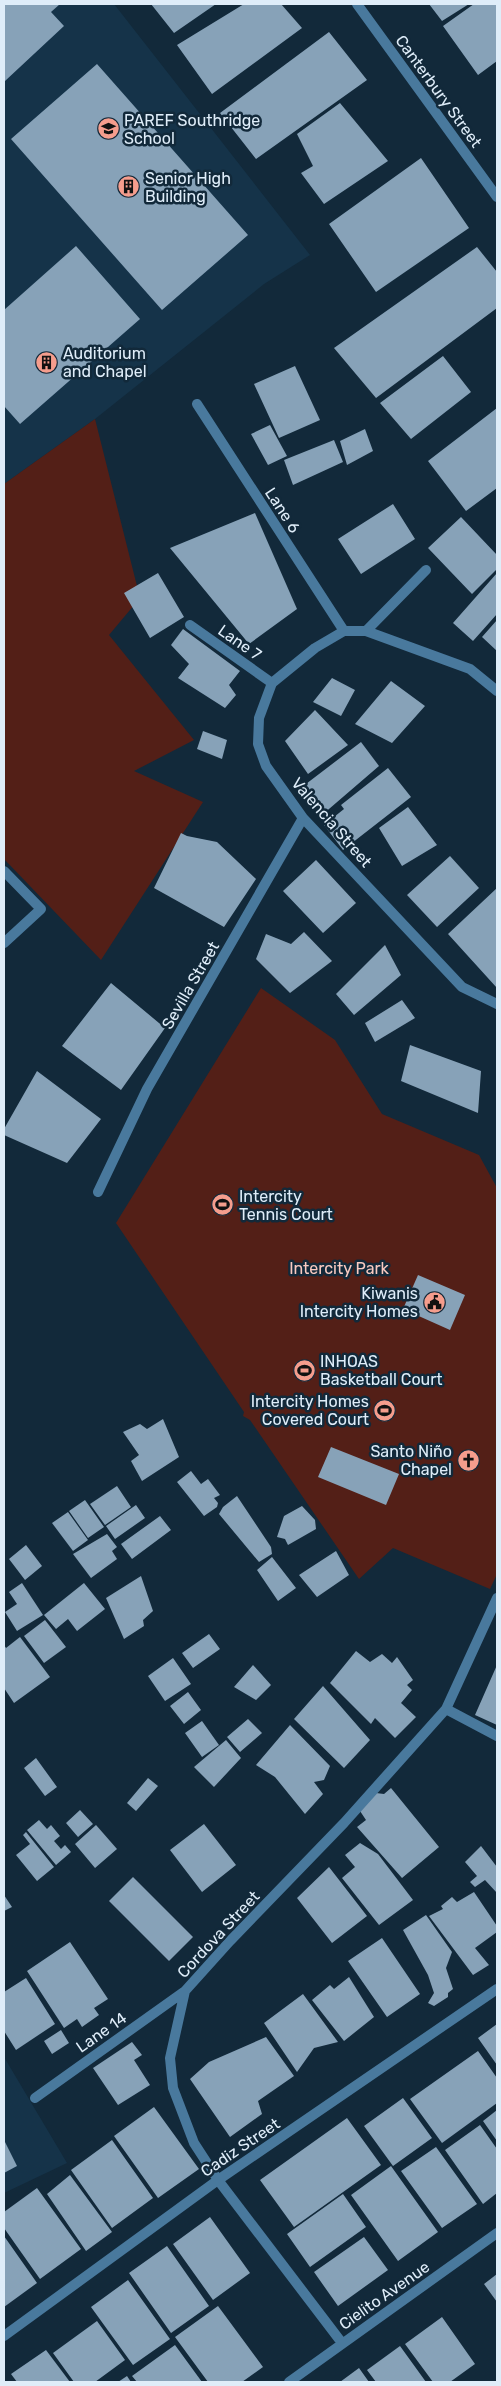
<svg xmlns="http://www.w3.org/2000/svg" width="501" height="2386" font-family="Rubik,sans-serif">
<rect width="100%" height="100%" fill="#12293a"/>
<path fill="#153349" d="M4,4H114L310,255L264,284L95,419L4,484Z
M4,2057L67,2163L4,2193Z"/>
<path fill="#531f17" d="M95,419L140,598L109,635L194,740L134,771L203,802L101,960L4,859V484Z
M261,988L335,1040L382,1114L479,1155L497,1188V1574L490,1589L393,1548L359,1579L250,1420L243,1416L244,1412L116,1223Z"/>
<path fill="#87a2b8" d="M4,4H60L51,12L64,26L5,81Z
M151,4H216L174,33Z
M244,4H281L302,28L212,94L177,45Z
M429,4H469L442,21Z
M474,4H497V61L478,75L443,26Z
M329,32L367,80L256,159L220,113Z
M97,64L248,235L162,310L11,139Z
M340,103L388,161L324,204L301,173L313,166L297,134Z
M421,158L469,228L376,292L329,224Z
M76,246L140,319L20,424L4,406V310Z
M477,247L497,272V308L376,398L334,348Z
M443,356L471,392L411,439L380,403Z
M295,366L320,420L279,438L254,384Z
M497,408V488L466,511L428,461Z
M270,425L287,456L268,465L251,434Z
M365,429L373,451L347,465L340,441Z
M334,440L343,462L293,485L284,460Z
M393,504L415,539L361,574L338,539Z
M255,513L297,609L249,644L170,548Z
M461,517L497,555V569L472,594L428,548Z
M158,573L184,617L150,638L124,593Z
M497,573V614L473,641L453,623Z
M497,620V651L482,637Z
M183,629L240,671L229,685L236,695L225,708L178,678L189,664L171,645Z
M332,678L355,690L341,716L313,702Z
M391,681L425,706L392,743L355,724Z
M315,710L348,745L308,774L285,741Z
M203,731L227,740L222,759L197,749Z
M361,742L379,766L322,815L302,787Z
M388,768L411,797L343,850L324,825L344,809L341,805Z
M408,807L437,845L402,866L379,828Z
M181,833L187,836L217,842L256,879L224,927L154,888Z
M450,856L479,888L437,927L407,895Z
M316,860L356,903L323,933L283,891Z
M497,888V988L448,934Z
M304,932L332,961L290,993L256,959L266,934L291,944Z
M385,945L401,975L354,1015L336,994Z
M111,983L165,1028L121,1090L62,1046Z
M402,1000L415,1018L375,1042L365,1023Z
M410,1045L481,1071L478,1113L401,1081Z
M37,1071L101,1119L67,1163L4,1135V1129Z
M418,1275L465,1295L450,1330L403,1309Z
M163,1419L179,1457L142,1481L131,1461L139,1455L123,1432L140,1424L147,1429Z
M331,1447L399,1474L386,1505L318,1477Z
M191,1471L201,1484L208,1479L220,1495L214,1498L218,1503L217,1507L204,1516L177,1482Z
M117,1486L131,1507L105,1525L90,1504Z
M237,1496L271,1547L272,1554L259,1562L219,1514L223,1507Z
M85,1500L104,1527L88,1538L69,1511Z
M136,1505L145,1518L115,1539L106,1526Z
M302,1506L315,1520L316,1529L288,1545L285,1539L277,1537L284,1516Z
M68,1512L88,1540L73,1551L52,1523Z
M160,1516L171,1530L132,1559L121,1544Z
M107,1534L117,1547L112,1551L117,1559L91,1578L73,1554Z
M26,1545L42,1566L25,1580L9,1559Z
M336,1551L349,1575L317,1597L299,1575Z
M272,1557L296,1588L278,1601L257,1570Z
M141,1576L153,1611L143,1620L144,1626L124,1639L106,1598Z
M22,1583L43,1615L17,1631L5,1612L17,1604L9,1592Z
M84,1583L105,1609L77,1631L68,1619L56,1629L44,1615Z
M45,1620L66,1647L44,1663L24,1636Z
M209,1634L220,1649L193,1668L182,1653Z
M20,1637L50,1677L14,1703L4,1688V1645L6,1648Z
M356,1651L370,1662L382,1654L392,1663L397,1657L413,1680L407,1685L412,1690L401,1703L416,1717L395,1738L375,1718L371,1724L330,1683Z
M173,1658L191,1684L165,1701L148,1676Z
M253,1665L271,1685L256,1700L234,1687Z
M497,1665V1725L475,1715Z
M323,1686L370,1740L344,1768L294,1719Z
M188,1692L201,1710L184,1724L170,1706Z
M248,1719L262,1733L240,1752L227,1737Z
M202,1721L219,1745L202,1757L185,1733Z
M290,1725L330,1766L324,1780L314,1782L323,1794L305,1814L275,1777L256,1765Z
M226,1740L241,1758L214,1787L194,1767Z
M36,1758L57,1787L45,1796L24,1768Z
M148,1778L158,1786L136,1811L127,1803Z
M391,1788L439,1847L402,1878L357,1827L366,1820L360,1811L376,1793L384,1794Z
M80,1810L93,1824L78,1837L66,1823Z
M39,1820L47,1829L51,1825L60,1836L54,1841L61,1849L65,1845L71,1852L56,1865L27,1830Z
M204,1824L236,1865L202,1892L170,1850Z
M96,1825L117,1849L95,1868L75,1844Z
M26,1832L54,1867L37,1881L16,1855L30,1844L23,1835Z
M360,1843L378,1854L413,1900L379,1925L342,1878L355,1867L345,1855Z
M481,1846L497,1867V1893L485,1880L475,1887L470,1882L477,1876L465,1862Z
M329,1867L367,1916L332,1943L297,1898Z
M133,1877L193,1937L169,1961L109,1901Z
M474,1892L497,1926V1932L475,1948L489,1965L473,1975L429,1916L443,1909L441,1906L452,1897L457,1902Z
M4,1895L12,1907L4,1911Z
M426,1915L452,1952L446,1968L453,1989L448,1993V1997L434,2006L428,2003L434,1993L428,1975L403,1930Z
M382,1938L420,1994L387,2017L348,1961Z
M70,1942L108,1999L94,2008L99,2015L82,2027L77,2019L64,2028L27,1971Z
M349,1977L374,2017L344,2041L312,2000L330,1985L334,1989Z
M26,1978L55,2024L16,2050L4,2031V1992Z
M303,1994L338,2042L314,2048L297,2072L264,2023Z
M497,2024V2065L478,2038Z
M61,2030L69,2043L52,2054L44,2041Z
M266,2037L294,2076L258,2101L262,2114L230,2137L190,2079L209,2062Z
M132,2042L142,2055L134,2060L150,2085L118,2105L93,2068Z
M478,2051L497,2078V2103L442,2143L410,2099Z
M403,2098L432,2138L393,2166L364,2126Z
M154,2107L199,2169L158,2198L114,2136Z
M497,2110V2141L483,2121Z
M347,2118L381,2165L294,2227L260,2180Z
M480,2125L497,2149V2193L483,2204L445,2150Z
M4,2140L17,2166L4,2173Z
M112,2140L153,2198L112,2228L71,2170Z
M436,2147L477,2204L442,2228L401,2171Z
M391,2166L438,2232L398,2261L351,2195Z
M70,2175L112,2232L86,2251L47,2194Z
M37,2188L81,2249L40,2279L4,2228V2212Z
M343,2194L366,2227L310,2267L287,2234Z
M210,2217L250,2273L213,2300L173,2244Z
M4,2236L37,2283L4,2307Z
M364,2237L388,2270L338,2306L314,2272Z
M167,2246L209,2306L171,2333L129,2273Z
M497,2274V2302L484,2284Z
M128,2280L170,2339L133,2365L91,2307Z
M218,2306L263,2367L242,2382H208L175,2337Z
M442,2317L475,2364L450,2382H433L405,2344Z
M97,2321L125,2360L95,2382H74L53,2353Z
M175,2345L202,2382H137L132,2376Z
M400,2346L426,2382H376L367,2370Z
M46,2350L70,2382H17L11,2374Z
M359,2368L369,2382H340Z
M127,2376L131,2382H118Z"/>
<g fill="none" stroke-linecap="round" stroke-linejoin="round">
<path stroke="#49799d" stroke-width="10" d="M357,4L497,197
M197,404L344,631
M190,625L272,683
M366,631L426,570
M497,691L470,669L366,631H344L315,648L272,683L259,718L258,744L266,766L303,818L462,987L497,1004
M4,871L41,909L4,943
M98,1192L147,1089L303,818
M446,1709L497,1736
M35,2098L185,1991
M4,2336L218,2180L497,1989
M342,2343L218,2180L194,2143L173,2088L170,2058L185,1991L230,1941L344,1823L446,1709L497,1598
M289,2382L497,2233"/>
</g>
<defs>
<symbol id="school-disc" viewBox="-11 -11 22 22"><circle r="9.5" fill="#f59d8d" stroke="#12293a"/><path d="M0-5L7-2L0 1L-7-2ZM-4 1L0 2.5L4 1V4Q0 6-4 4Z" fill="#111"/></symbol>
<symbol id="building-disc" viewBox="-11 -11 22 22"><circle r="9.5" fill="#f59d8d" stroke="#12293a"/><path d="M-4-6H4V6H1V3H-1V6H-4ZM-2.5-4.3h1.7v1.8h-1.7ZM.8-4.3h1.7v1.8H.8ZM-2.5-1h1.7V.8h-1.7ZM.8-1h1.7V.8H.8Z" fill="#111"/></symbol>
<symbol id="stadium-disc" viewBox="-11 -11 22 22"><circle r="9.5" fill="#f59d8d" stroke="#12293a"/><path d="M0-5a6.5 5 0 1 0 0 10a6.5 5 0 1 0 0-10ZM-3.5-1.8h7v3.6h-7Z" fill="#111"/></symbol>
<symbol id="civic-disc" viewBox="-11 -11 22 22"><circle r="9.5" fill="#f59d8d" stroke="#12293a"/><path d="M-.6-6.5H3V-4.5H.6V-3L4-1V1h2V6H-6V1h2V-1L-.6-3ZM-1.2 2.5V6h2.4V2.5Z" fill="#111"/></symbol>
<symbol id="church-disc" viewBox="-11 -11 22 22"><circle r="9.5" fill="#f59d8d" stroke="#12293a"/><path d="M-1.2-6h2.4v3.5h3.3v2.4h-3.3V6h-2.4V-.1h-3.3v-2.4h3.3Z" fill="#111"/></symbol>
</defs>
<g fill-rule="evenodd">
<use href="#school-disc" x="96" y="116" width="25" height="25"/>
<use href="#building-disc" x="116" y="174" width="25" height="25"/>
<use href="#building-disc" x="34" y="350" width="25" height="25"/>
<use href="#stadium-disc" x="210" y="1192" width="25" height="25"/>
<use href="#civic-disc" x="422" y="1290" width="25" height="25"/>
<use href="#stadium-disc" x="292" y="1358" width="25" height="25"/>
<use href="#stadium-disc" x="372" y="1398" width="25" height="25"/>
<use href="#church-disc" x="456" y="1448" width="25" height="25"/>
</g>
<g text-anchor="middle" stroke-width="5" stroke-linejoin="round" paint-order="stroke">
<g font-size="16" fill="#dfedf9" stroke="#12293a">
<text transform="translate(439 91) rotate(54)" y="6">Canterbury Street</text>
<text transform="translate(283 510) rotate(57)" y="6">Lane 6</text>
<text transform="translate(240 642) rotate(35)" y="6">Lane 7</text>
<text transform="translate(332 822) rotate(49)" y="6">Valencia Street</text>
<text transform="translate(190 985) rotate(-60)" y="6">Sevilla Street</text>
<text transform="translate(218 1934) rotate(-47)" y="6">Cordova Street</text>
<text transform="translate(101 2032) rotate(-35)" y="6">Lane 14</text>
<text transform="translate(240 2147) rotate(-34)" y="6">Cadiz Street</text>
<text transform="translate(384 2295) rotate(-35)" y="6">Cielito Avenue</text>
</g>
<g font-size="16" fill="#dfedf9" stroke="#12293a" text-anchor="start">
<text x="124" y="126">PAREF Southridge<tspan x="124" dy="18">School</tspan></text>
<text x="145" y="184">Senior High<tspan x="145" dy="18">Building</tspan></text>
<text x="63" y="359">Auditorium<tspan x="63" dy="18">and Chapel</tspan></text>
<text x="239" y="1202">Intercity<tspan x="239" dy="18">Tennis Court</tspan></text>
<text x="418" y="1299" text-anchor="end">Kiwanis<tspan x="418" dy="18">Intercity Homes</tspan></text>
<text x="320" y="1367">INHOAS<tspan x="320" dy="18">Basketball Court</tspan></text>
<text x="369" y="1407" text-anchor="end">Intercity Homes<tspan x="369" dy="18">Covered Court</tspan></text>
<text x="452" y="1457" text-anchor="end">Santo Niño<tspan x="452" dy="18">Chapel</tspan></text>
</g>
<g font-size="16" fill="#facac1" stroke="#12293a">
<text x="339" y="1274">Intercity Park</text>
</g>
</g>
<rect width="501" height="2386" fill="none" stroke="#dfedf9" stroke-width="10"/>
</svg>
